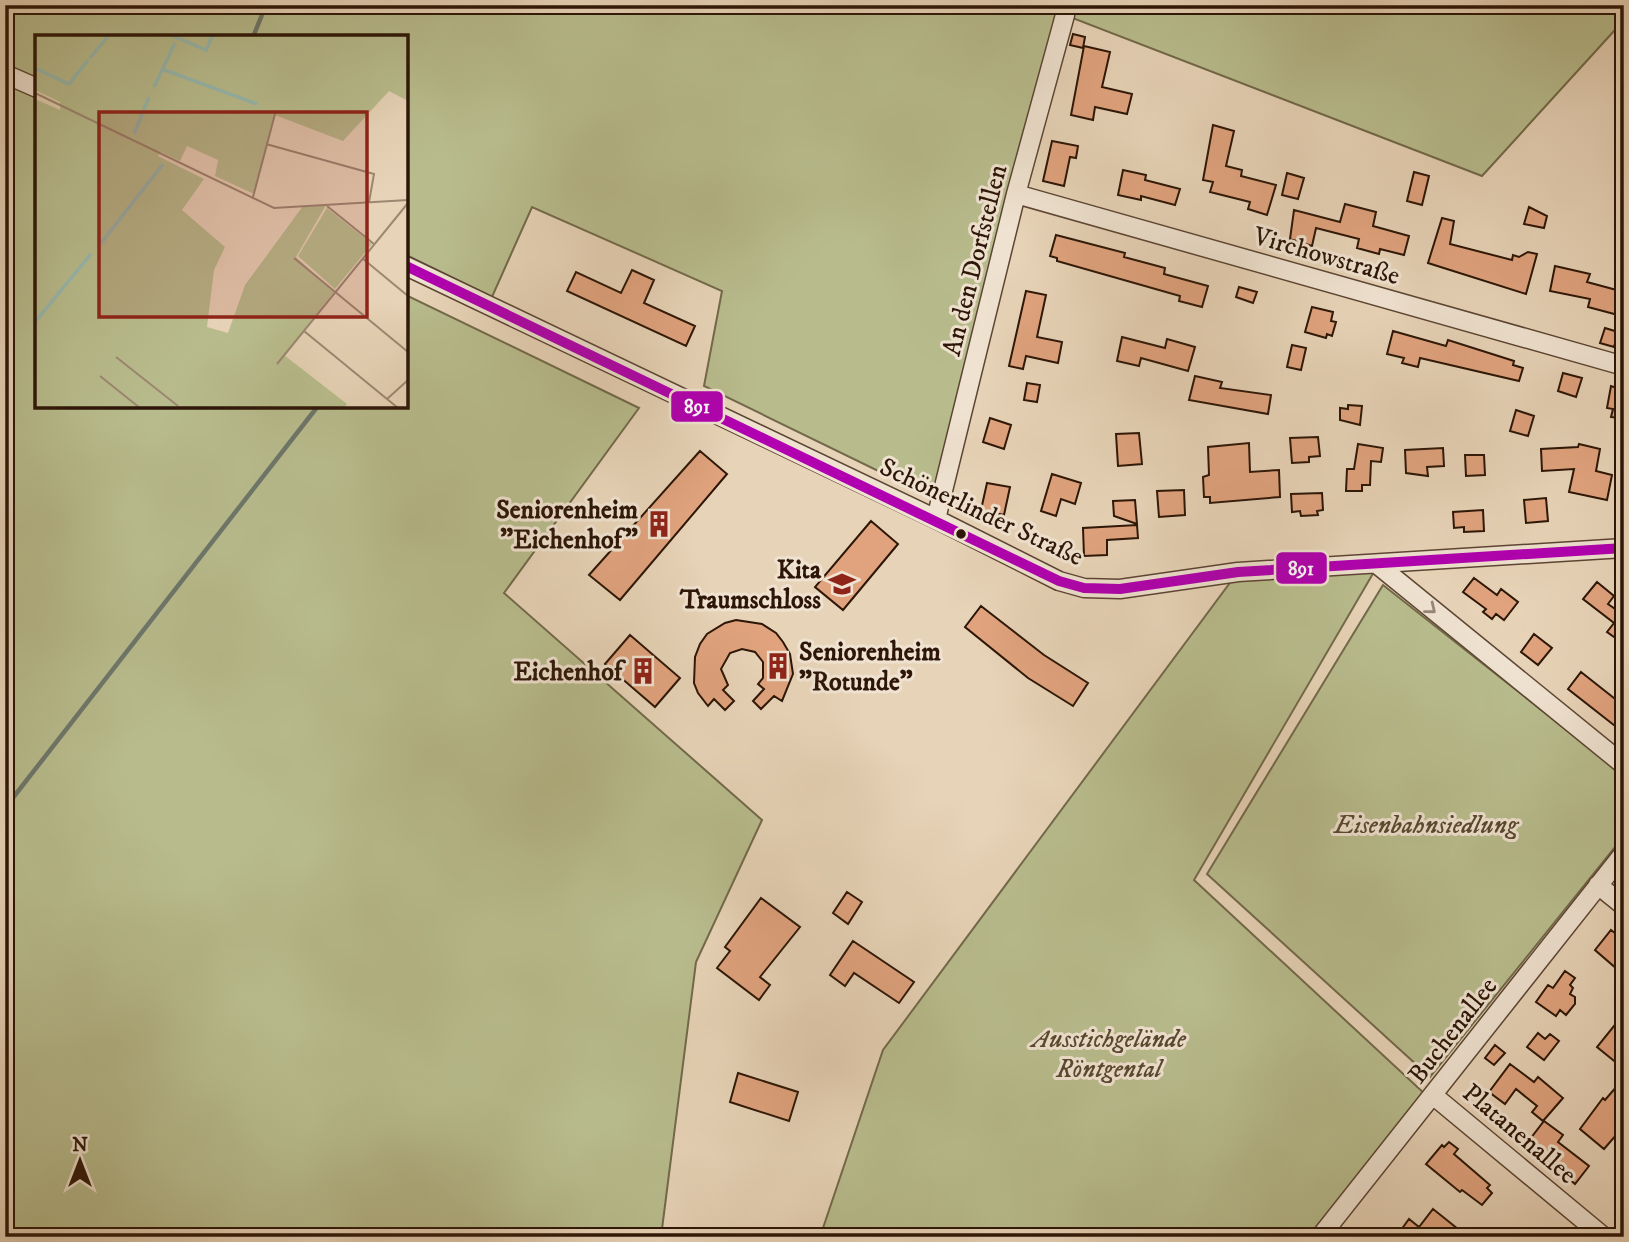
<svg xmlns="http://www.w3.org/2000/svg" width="1629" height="1242" font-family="'IM FELL DW Pica',serif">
<rect width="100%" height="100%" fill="#e7d3b7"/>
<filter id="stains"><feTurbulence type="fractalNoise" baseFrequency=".00286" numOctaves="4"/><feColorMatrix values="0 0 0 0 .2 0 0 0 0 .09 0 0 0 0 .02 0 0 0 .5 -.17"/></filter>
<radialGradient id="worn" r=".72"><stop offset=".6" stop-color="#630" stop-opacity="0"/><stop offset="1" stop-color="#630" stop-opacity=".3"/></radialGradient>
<path fill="#b8bc8d" stroke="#72694a" stroke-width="2" d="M5,5H1624V20L1482,176L1065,15L940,501L704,386L722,291L532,207L492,297L406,255V37H37V406H406V295L639,408L504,593L762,820L696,962L661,1237H5Z
M1378,565L1194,880L1426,1095L1311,1237H820L883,1050L1238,572Z
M1383,585L1624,775V836L1430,1077L1207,874Z"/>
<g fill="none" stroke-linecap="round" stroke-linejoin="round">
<path stroke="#6d776b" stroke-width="4.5" d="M253,37L266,5
M5,808L318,406"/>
</g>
<path fill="#e0a37e" stroke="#2d1607" stroke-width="2" d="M1073,34L1085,37L1083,48L1070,45Z
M1084,46L1110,52L1102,87L1132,94L1127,114L1095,107L1093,120L1071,115Z
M1213,125L1234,131L1226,166L1242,170L1241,176L1276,185L1267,215L1248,209L1250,202L1210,192L1213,182L1203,180Z
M1052,141L1078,146L1076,158L1070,157L1064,186L1043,181Z
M1123,170L1146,175L1145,180L1180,189L1175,205L1141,196V200L1118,195Z
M1414,172L1429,176L1422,205L1407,201Z
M1287,173L1304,178L1298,199L1282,195Z
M1345,204L1376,212L1373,226L1409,236L1404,255L1380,249L1379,254L1357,248L1359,239L1316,228L1312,246L1290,239L1294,210L1340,222Z
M1529,207L1547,216L1544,228L1524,224Z
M1442,218L1454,221L1450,244L1512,260L1513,255L1519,257L1528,252L1537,254L1526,294L1428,263Z
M1056,235L1125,253L1124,257L1165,268L1164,274L1208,286L1202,307L1179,301L1180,296L1057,261V258L1050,256Z
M1555,266L1590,274L1587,282L1624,292L1618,315L1588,307L1590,299L1550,291Z
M632,270L654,280L644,303L695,326L686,346L567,291L576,272L621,293Z
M1239,287L1257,292L1253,303L1236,297Z
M1026,291L1046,295L1037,337L1062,342L1058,363L1026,356L1023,369L1009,366Z
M1312,307L1333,312L1331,321L1336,322L1332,336L1327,334L1326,338L1305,332Z
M1605,328L1618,332L1614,347L1600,343Z
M1393,331L1446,346L1448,340L1514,361L1513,365L1523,368L1519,381L1420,358L1418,367L1402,363L1404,358L1387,354Z
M1122,337L1165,348L1167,339L1195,347L1188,371L1141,358L1139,366L1117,361Z
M1292,345L1306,348L1301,370L1287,367Z
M1563,373L1582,378L1576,397L1558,391Z
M1195,376L1222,382L1220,388L1271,395L1268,414L1189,400Z
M1027,383L1040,385L1037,402L1024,400Z
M1617,383H1624V419L1611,417L1613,409L1607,408L1611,386L1617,388Z
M1348,405L1362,406L1360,425L1340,420V408L1348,409Z
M1516,410L1534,416L1528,436L1510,431Z
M990,418L1011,425L1004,449L983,442Z
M1139,433L1142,464L1118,466L1116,434Z
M1318,437L1320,456L1309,457V462L1292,463L1290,438Z
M1249,443L1250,472L1279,470L1280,497L1210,503V497H1204L1203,477L1209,475L1208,447Z
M1358,444L1383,448L1381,462L1371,461L1370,485H1362V491H1346L1347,469H1354Z
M1579,444L1600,449L1596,471L1612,475L1607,500L1569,492L1574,469L1542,471L1541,449L1578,447Z
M1443,448L1444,466L1427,467L1428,476L1406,473L1405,450Z
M700,451L727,474L620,600L589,575Z
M1465,455H1484L1485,475L1466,476Z
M1052,474L1081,483L1075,504L1061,499L1056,516L1041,511Z
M987,483L1010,487L1004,515L981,510Z
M1184,490L1185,515L1159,517L1157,491Z
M1322,493L1323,510L1317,511L1318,515L1301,516L1300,511L1292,512L1291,494Z
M1546,498L1548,521L1526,523L1524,500Z
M1135,500L1137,524L1114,516L1113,501Z
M1483,510L1484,531L1464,532V527L1454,528L1453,512Z
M871,521L898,544L843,610L815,587Z
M1137,525L1138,538L1107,540V555L1084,556L1083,528Z
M1474,578L1497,595L1501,589L1518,602L1504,620L1496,614L1492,619L1483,612L1486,609L1463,592Z
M1597,582L1614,596L1608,604L1621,613L1624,610V644L1607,632L1614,623L1583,599Z
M981,606L1044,655L1088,683L1073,706L1028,678L965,627Z
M736,620L762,624L776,633L783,642L790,654L793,674L782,701L774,696L761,709L753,701L764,689L758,684L763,678V662L755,652L742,649L730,653L721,669L728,685L723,690L734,701L725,710L714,699L708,706L698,693L694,683L695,657L700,644L707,634L725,623Z
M1534,634L1552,648L1538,665L1521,652Z
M630,635L680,678L655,707L605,664Z
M1581,672L1624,706V733L1568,689Z
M847,892L862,902L848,924L833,913Z
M761,898L800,927L760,977L770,985L759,1000L717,968L730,951L725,947Z
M1611,930L1624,940V961L1617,969L1595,950Z
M853,941L914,982L899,1003L854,973L845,986L830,975Z
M1565,971L1575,978L1570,985L1573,988L1570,994L1575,997V1004L1566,1015L1560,1010L1556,1016L1536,1002L1548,985L1553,988Z
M1614,1026L1624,1034V1069L1597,1047Z
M1538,1033L1545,1039L1550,1034L1559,1041L1544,1060L1527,1047Z
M1495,1045L1505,1053L1494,1065L1485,1058Z
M1510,1064L1534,1082L1538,1077L1563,1098L1543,1121L1532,1112L1537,1106L1516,1089L1505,1104L1489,1092Z
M738,1073L798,1092L789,1121L730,1102Z
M1624,1078V1126L1604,1149L1580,1129L1603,1098L1605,1100Z
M1544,1121L1563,1135L1558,1142L1589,1166L1575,1184L1527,1143Z
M1449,1142L1458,1149L1454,1154L1490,1185L1487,1188L1492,1193L1482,1205L1462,1190L1460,1192L1426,1164L1442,1145L1444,1147Z
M1433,1209L1468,1237H1396L1409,1219L1419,1227Z"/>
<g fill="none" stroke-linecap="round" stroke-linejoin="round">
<defs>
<path id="minor" d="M5,74L37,88
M1016,194L1624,366
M406,266L936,519L1059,581L1084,588L1120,589L1238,572L1624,548
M936,519L1016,194L1065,15
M1378,565L1624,765
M1598,885L1624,906
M1434,1096L1604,1237
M1320,1237L1624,853"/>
</defs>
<use href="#minor" stroke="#5c4533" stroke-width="21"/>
<use href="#minor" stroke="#efe2d0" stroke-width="18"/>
<defs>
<path id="bus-1" d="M406,266L1059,581L1084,588L1120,589L1238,572L1624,548"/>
</defs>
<use href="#bus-1" stroke="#efe2d0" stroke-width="16"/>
<use href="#bus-1" stroke="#b000b0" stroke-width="10"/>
</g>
<defs><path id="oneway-chevron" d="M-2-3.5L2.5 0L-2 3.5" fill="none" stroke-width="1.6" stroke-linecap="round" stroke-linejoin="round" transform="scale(1.75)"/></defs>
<use stroke="#988676" href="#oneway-chevron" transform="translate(1431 609) rotate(39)"/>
<defs>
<symbol id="building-bare" viewBox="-9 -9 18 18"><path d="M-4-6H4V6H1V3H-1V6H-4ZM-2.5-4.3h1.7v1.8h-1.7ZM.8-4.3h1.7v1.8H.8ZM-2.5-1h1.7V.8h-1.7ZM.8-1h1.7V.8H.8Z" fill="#8f2418" stroke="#efe2d0" stroke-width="2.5" paint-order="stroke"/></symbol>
<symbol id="school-bare" viewBox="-9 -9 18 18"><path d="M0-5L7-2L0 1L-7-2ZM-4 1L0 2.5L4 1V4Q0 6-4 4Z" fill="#8f2418" stroke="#efe2d0" stroke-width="2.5" paint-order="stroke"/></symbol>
</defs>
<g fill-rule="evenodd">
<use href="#building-bare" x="640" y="505" width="38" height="38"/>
<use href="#school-bare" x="823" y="565" width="38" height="38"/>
<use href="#building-bare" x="759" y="647" width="38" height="38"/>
<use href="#building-bare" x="624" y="652" width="38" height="38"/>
</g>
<circle fill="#2d1607" stroke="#efe2d0" stroke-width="2.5" cx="961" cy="534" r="6"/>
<g text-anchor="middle" stroke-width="6" stroke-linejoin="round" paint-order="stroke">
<g font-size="26" fill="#2d1607" stroke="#efe2d0">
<text transform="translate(1327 255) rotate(16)" y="9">Virchowstraße</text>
<text transform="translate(974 260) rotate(-76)" y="9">An den Dorfstellen</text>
<text transform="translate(982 511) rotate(25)" y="9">Schönerlinder Straße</text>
<text transform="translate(1452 1030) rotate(-52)" y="9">Buchenallee</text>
<text transform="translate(1520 1133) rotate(40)" y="9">Platanenallee</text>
</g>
<g font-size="26" font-weight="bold" fill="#2d1607" stroke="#efe2d0" text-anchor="end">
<text x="638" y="518">Seniorenheim<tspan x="638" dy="30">"Eichenhof"</tspan></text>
<text x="821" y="578">Kita<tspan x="821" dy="30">Traumschloss</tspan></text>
<text x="799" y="660" text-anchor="start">Seniorenheim<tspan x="799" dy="30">"Rotunde"</tspan></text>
<text x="622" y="680">Eichenhof</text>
</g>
<g font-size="26" font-style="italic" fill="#57482f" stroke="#efe2d0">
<text x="1426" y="833">Eisenbahnsiedlung</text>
<text x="1109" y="1047">Ausstichgelände<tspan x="1109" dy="30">Röntgental</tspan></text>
</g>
</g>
<g transform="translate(35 35)">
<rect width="373" height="373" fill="#e7d3b7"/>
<path d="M0,0H373V66L354,56L308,106L240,80L219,159L180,141L183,125L152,111L145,126L126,117L123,121L169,144L147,175L190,212L179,235L172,292L193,298L210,250L268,171L291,170L261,222L299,257L249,320L312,369L309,373H0V64L25,75V67L0,55ZM292,173L337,209L300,254L263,221Z" fill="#b8bc8d"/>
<path fill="none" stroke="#97b8ae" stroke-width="3.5" d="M136,0L171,15L178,0M55,23L74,0M0,33L34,49L53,25M127,34L222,69M119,52L140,8M99,99L114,62M63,212L128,129M0,287L56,219"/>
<path fill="none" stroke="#9d8771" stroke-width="2" d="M0,58L239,173L373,165M231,109L339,139L334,167M218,162L240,79M292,171L339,209M259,223L373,317M327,223L373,261M269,296L363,373M81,322L143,371M242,329L373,168M65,341L105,373M352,364L373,345"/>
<path fill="#8f2418" fill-opacity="0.15" stroke="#8f2418" stroke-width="3.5" d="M64,77H332V282H64Z"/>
<rect width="373" height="373" fill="none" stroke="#2d1607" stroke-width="3.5"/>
</g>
<g stroke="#efe2d0" stroke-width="2.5">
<rect x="670" y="390" width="54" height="33" rx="7" fill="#b000b0"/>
<rect x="1275" y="551" width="53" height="34" rx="7" fill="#b000b0"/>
</g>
<g font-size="19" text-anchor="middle" font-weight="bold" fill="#fff">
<text x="697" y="413">891</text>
<text x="1301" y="575">891</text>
</g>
<rect width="1629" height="1242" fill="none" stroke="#e7d3b7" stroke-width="28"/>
<rect x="7" y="7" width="1615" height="1228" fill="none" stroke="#2d1607" stroke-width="3.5"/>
<rect x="14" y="14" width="1601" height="1214" fill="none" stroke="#2d1607" stroke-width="2"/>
<g transform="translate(80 1161)" stroke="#efe2d0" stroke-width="5" paint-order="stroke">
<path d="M0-5L12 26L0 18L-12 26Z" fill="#2d1607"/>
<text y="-10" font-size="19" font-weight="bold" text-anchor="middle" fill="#2d1607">N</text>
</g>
<rect width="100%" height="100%" filter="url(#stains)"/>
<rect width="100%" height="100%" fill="url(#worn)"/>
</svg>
